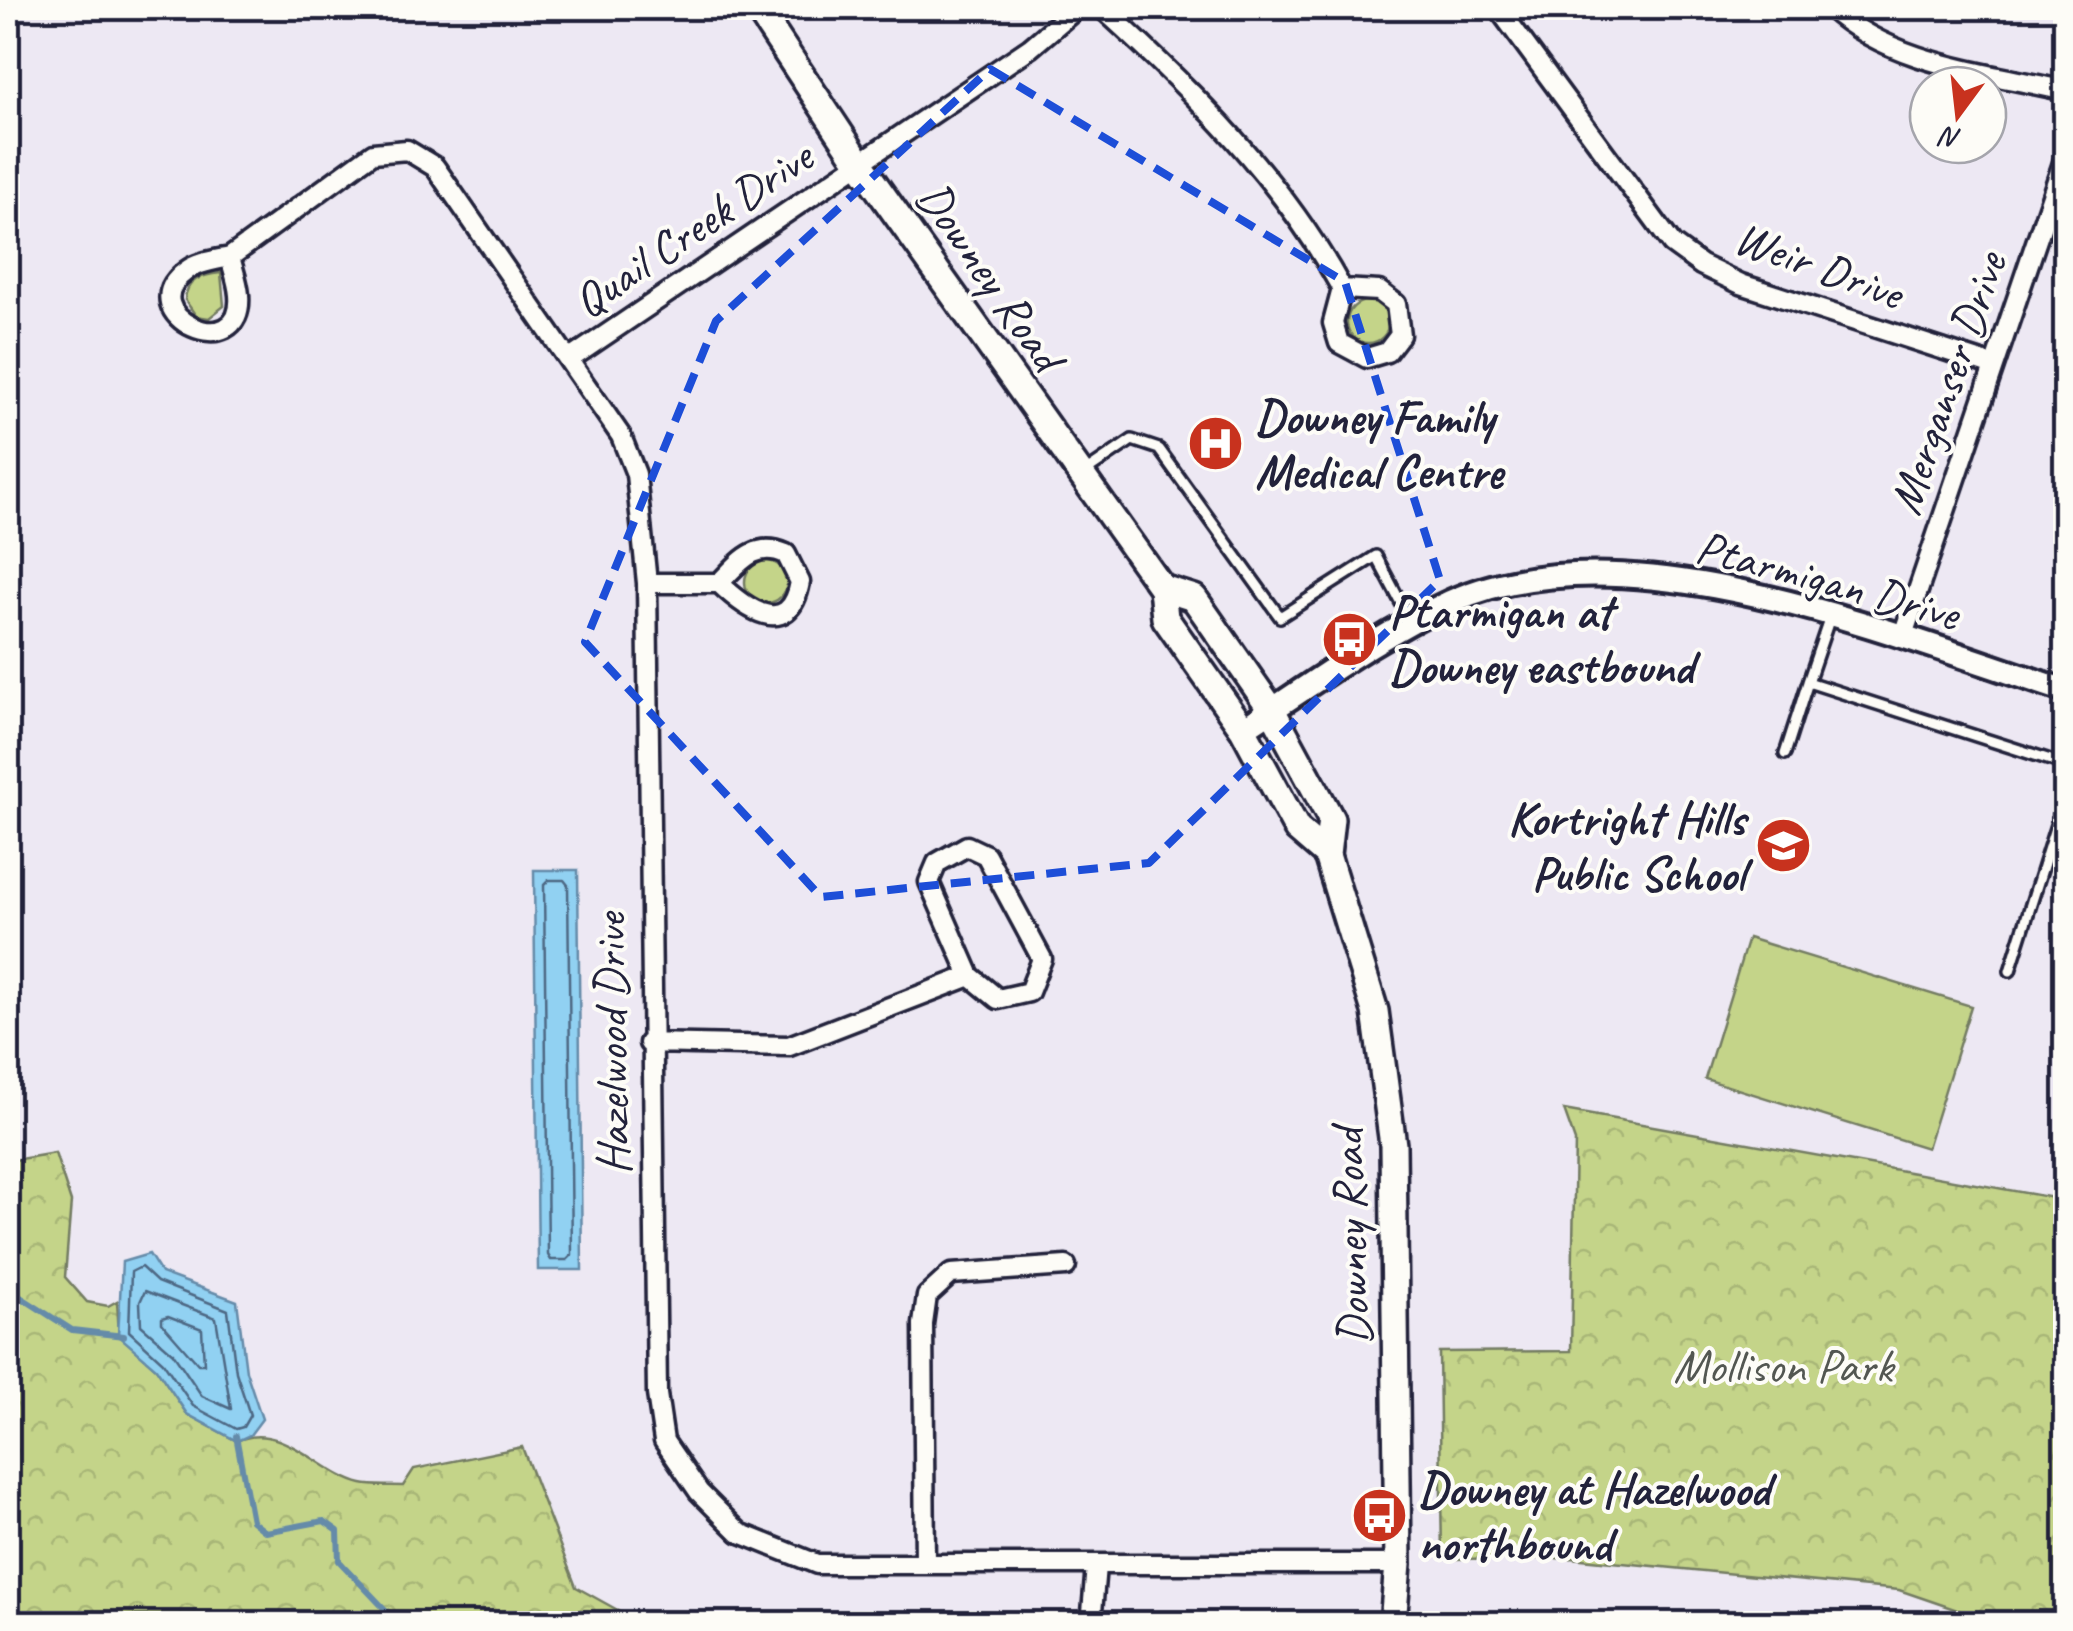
<svg xmlns="http://www.w3.org/2000/svg" width="2073" height="1631" font-family="Caveat,sans-serif">
<defs>
<pattern id="forest-crowns" width="20" height="18" patternUnits="userSpaceOnUse" patternTransform="scale(2.5)"><rect width="20" height="18" fill="#c4d489"/><path d="M2 6a3 3 0 1 1 6 0M12 15a3 3 0 1 1 6 0" fill="none" stroke="#a8b677"/></pattern>
</defs>
<rect width="100%" height="100%" fill="#ede8f3"/>
<filter id="ink" filterUnits="userSpaceOnUse"><feTurbulence type="fractalNoise" baseFrequency=".01" numOctaves="2"/><feDisplacementMap in="SourceGraphic" scale="20" xChannelSelector="R" yChannelSelector="G"/><feConvolveMatrix kernelMatrix="1 2 1 2 8 2 1 2 1" color-interpolation-filters="sRGB"/></filter>
<g filter="url(#ink)">
<path fill="#c4d489" stroke="#737b62" stroke-width="2.5" d="M221,273L224,306L209,318L196,316L185,300C186,279 202,275 221,273Z
M1347 322a21 21 0 1 1 42 0a21 21 0 1 1-42 0Z
M745 582a21 21 0 1 1 42 0a21 21 0 1 1-42 0Z
M1748,938L1971,1006L1927,1148L1705,1079Z"/>
<path fill="url(#forest-crowns)" stroke="#737b62" stroke-width="2.5" d="M1564,1110L2065,1200V1623H1982L1966,1613L1899,1590L1571,1558L1442,1559L1439,1352L1571,1351L1575,1141Z
M55,1153L71,1202L65,1277L87,1302L108,1306L117,1301L119,1335L156,1368L187,1414L237,1441C282,1420 322,1475 362,1484C375,1487 390,1485 403,1486L414,1469L522,1447L576,1587L641,1623L238,1624L223,1613L8,1618V1161Z"/>
<path fill="#91d1f2" stroke="#658ba9" stroke-width="2.5" d="M534,870H578L582,1270H538Z
M149,1254L161,1273L237,1301L246,1371L262,1419L250,1435L237,1441L187,1414L156,1368L118,1335L122,1262Z"/>
<g fill="none" stroke-linecap="round" stroke-linejoin="round">
<path stroke="#4e6884" stroke-width="2.5" d="M549,880H564L568,885L572,1255L567,1260H551L548,1255L544,885Z
M141,1267L157,1282L228,1310L236,1372L250,1415L243,1427L236,1429L193,1406L163,1362L129,1331L131,1272Z
M145,1291L216,1318L231,1409L202,1396L173,1353L141,1325L140,1302Z
M168,1316L202,1329L204,1364H198L162,1323V1318Z"/>
<path stroke="#658ba9" stroke-width="6" d="M8,1289L72,1330L124,1336
M236,1436L252,1521L266,1532L324,1521L338,1531L339,1561L399,1624"/>
<defs>
<path id="service" d="M1085,472L1132,440L1159,449L1280,617L1376,556L1410,620
M1830,617L1808,682L2066,765
M1785,754L1808,682
M2010,971L2066,793"/>
<path id="minor" d="M1102,8C1193,91 1283,180 1342,289L1333,323L1339,343L1367,358L1387,352L1400,335L1396,304L1379,291L1342,289
M1498,8L1672,244L1701,265L1741,284L1994,366
M1830,8C1894,65 1985,72 2066,91
M230,257L373,153L407,150L435,167L621,436L636,474L647,583L657,1394L664,1441L699,1492L740,1533L817,1564H1398
M230,257C233,269 238,282 239,295C245,368 127,315 186,271C197,262 216,260 230,257Z
M570,359L1030,48L1077,8
M647,583H719C744,607 789,642 800,582L786,554C755,540 740,562 719,583
M1902,638L2066,154
M967,846L986,855L1042,959L1029,992L998,999L970,976L929,882L937,863Z
M649,1043L789,1046L970,976
M925,1564L923,1324L927,1296L951,1274L1066,1266
M1091,1624L1096,1566"/>
<path id="tertiary" d="M1243,729C1311,685 1376,636 1450,602C1625,522 1893,635 2066,691"/>
<path id="secondary" d="M757,8L859,162L1162,588L1165,618L1243,729L1297,829L1327,855
M1162,588L1194,598L1272,710L1331,819L1327,855L1375,1011L1393,1145L1398,1564L1393,1624"/>
</defs>
<use href="#service" stroke="#22223b" stroke-width="16"/>
<use href="#minor" stroke="#22223b" stroke-width="25"/>
<use href="#tertiary" stroke="#22223b" stroke-width="30"/>
<use href="#secondary" stroke="#22223b" stroke-width="32"/>
<use href="#service" stroke="#fdfcf7" stroke-width="9"/>
<use href="#minor" stroke="#fdfcf7" stroke-width="18"/>
<use href="#tertiary" stroke="#fdfcf7" stroke-width="22"/>
<use href="#secondary" stroke="#fdfcf7" stroke-width="25"/>
</g>
</g>
<path fill="none" stroke="#1d4ed8" stroke-width="8" stroke-dasharray="20 12" stroke-linejoin="round" d="M990,69L1345,282L1440,580L1149,863L821,897L585,642L716,321Z"/>
<defs>
<symbol id="hospital-disc" viewBox="-11 -11 22 22"><circle r="9.5" fill="#c8321e" stroke="#fdfcf7"/><path d="M-5-5h3v3.5h4V-5h3V5h-3V1.5h-4V5h-3Z" fill="#fff"/></symbol>
<symbol id="bus-disc" viewBox="-11 -11 22 22"><circle r="9.5" fill="#c8321e" stroke="#fdfcf7"/><path d="M-5-6H5V4H4V6H2V4H-2V6H-4V4H-5ZM-3.5-4V0h7V-4ZM-3.5 1.2v1.5H-2V1.2ZM2 1.2v1.5H3.5V1.2Z" fill="#fff"/></symbol>
<symbol id="school-disc" viewBox="-11 -11 22 22"><circle r="9.5" fill="#c8321e" stroke="#fdfcf7"/><path d="M0-5L7-2L0 1L-7-2ZM-4 1L0 2.5L4 1V4Q0 6-4 4Z" fill="#fff"/></symbol>
</defs>
<g fill-rule="evenodd">
<use href="#hospital-disc" x="1184" y="412" width="63" height="63"/>
<use href="#bus-disc" x="1318" y="608" width="63" height="63"/>
<use href="#school-disc" x="1752" y="814" width="63" height="63"/>
<use href="#bus-disc" x="1348" y="1484" width="63" height="63"/>
</g>
<g text-anchor="middle" stroke-width="8" stroke-linejoin="round" paint-order="stroke">
<g font-size="48" fill="#22223b" stroke="#fdfcf7">
<text transform="translate(692 228) rotate(-34)" y="17">Quail Creek Drive</text>
<text transform="translate(1819 264) rotate(20)" y="17">Weir Drive</text>
<text transform="translate(991 275) rotate(55)" y="17">Downey Road</text>
<text transform="translate(1946 383) rotate(-71)" y="17">Merganser Drive</text>
<text transform="translate(1828 579) rotate(15)" y="17">Ptarmigan Drive</text>
<text transform="translate(610 1044) rotate(-91)" y="17">Hazelwood Drive</text>
<text transform="translate(1349 1237) rotate(-92)" y="17">Downey Road</text>
</g>
<g font-size="48" font-weight="bold" fill="#22223b" stroke="#fdfcf7" text-anchor="start">
<text x="1255" y="433">Downey Family<tspan x="1255" dy="55">Medical Centre</tspan></text>
<text x="1389" y="628">Ptarmigan at<tspan x="1389" dy="55">Downey eastbound</tspan></text>
<text x="1745" y="835" text-anchor="end">Kortright Hills<tspan x="1745" dy="55">Public School</tspan></text>
<text x="1418" y="1505">Downey at Hazelwood<tspan x="1418" dy="55">northbound</tspan></text>
</g>
<g font-size="48" fill="#535752" stroke="#fdfcf7">
<text x="1783" y="1382">Mollison Park</text>
</g>
</g>
<rect width="2073" height="1631" fill="none" stroke="#fdfcf7" stroke-width="40"/>
<rect x="20" y="20" width="2033" height="1591" fill="none" stroke="#22223b" stroke-width="4" filter="url(#ink)"/>
<g transform="translate(1958 115) rotate(195)"><circle r="48" fill="#fdfcf7" stroke="#a5a5ac" stroke-width="2.5"/>
<path d="M0-8L18 38L0 25L-18 38Z" fill="#c8321e"/>
<text y="-15" font-size="28" font-weight="bold" text-anchor="middle" fill="#22223b">N</text>
</g>
</svg>
